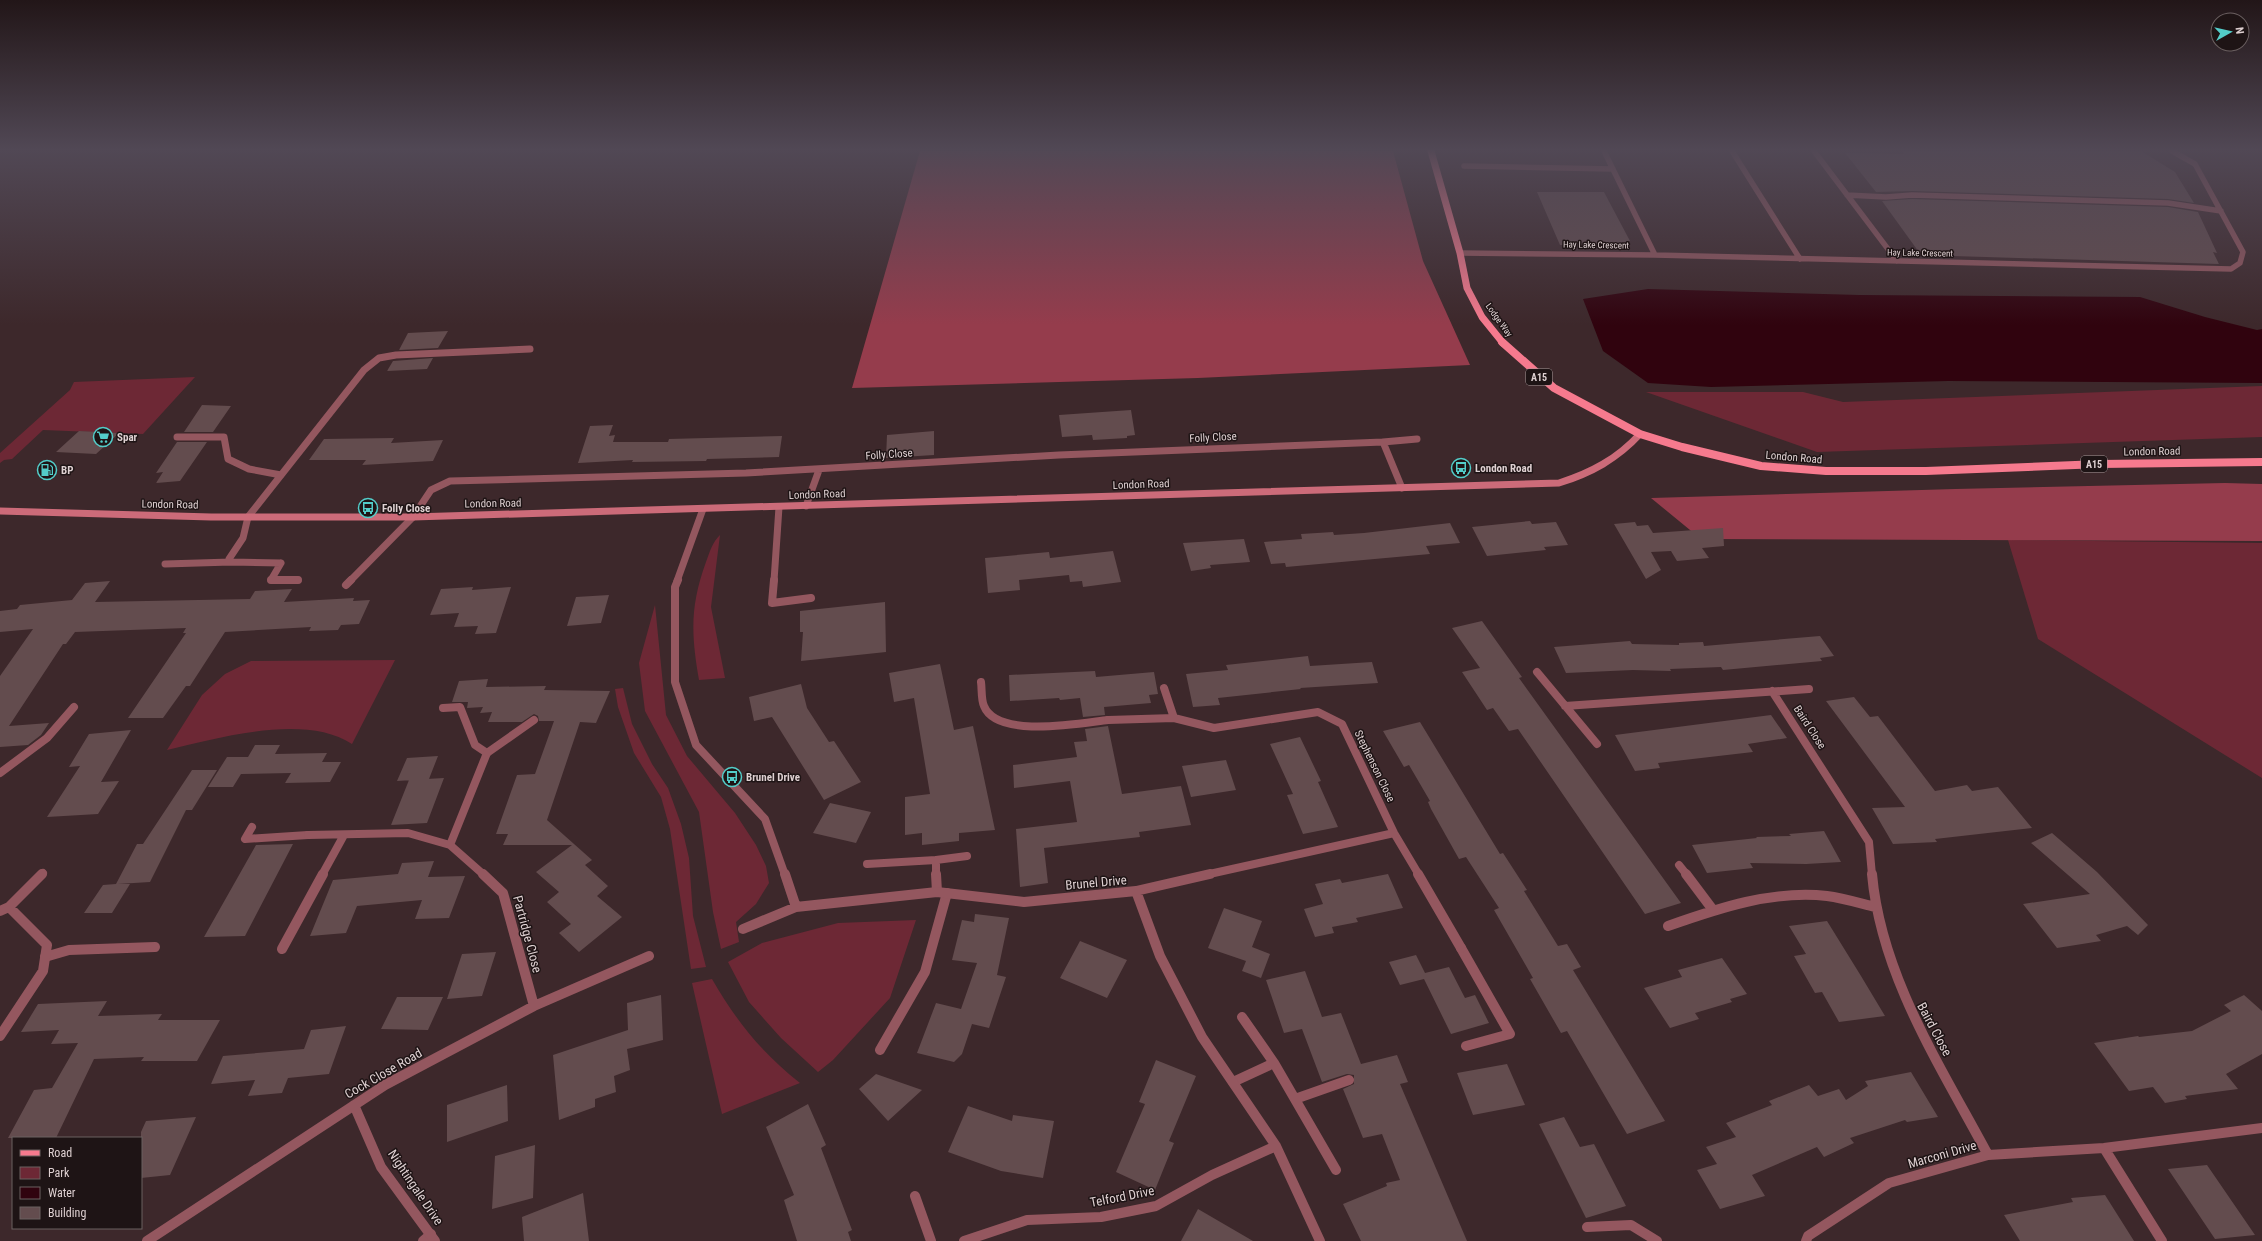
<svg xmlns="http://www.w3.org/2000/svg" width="2262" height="1241" font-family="'Roboto Condensed',sans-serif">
<rect width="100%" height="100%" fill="#3d282b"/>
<path fill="#6d2835" d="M195,377L143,434L43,430L12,459L4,460L0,463V453L70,390L74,382Z
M2262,386V437L1817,452L1646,392H1803L1843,402Z
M720,535L711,607L725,678L699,680C691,634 690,606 706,562C710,551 712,543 720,535Z
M2008,540L2262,543V778L2038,639Z
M655,605L666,715L687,756L735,813L756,845L766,866L769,883L756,904L736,922L739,942L721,949L713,912L699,812L645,711L639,663Z
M395,660L352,744C305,713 218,738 167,750L202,695L225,674L251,661Z
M623,688L632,724L652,764L668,788L681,824L689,858L693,916L706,967L691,969L670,829L661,797L634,753L618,707L615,689Z
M916,920L890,998L833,1060L818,1072L781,1038L749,1002L728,962L762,943L838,923Z
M712,979C737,1022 761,1052 800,1083L722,1114L692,983Z"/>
<path fill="#953c4c" d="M920,151H1393L1423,261L1470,365L1198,378L852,388Z
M2225,483L2262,484V541L1701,539L1651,498L1955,489Z"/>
<path fill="#30030e" d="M1648,289L1859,295L2140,297L2205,317L2257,330L2262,329V383L1948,381L1711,387L1648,383L1603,351L1583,299Z"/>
<path fill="#634c4e" d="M1902,151H2141L2175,172L2194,203L2168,199L1912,191L1876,192L1845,153L1904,154Z
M1537,192H1604L1630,241H1628L1630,246L1560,245Z
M1912,199L2168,207L2198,212L2217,253L2213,252L2219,264L1921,255L1882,201Z
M448,331L438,348L399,350L408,333Z
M433,358L427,369L387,371L393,361Z
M202,405L231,406L213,432H184Z
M1131,410L1135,435L1127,436V438L1093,440L1092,435L1062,437L1059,415Z
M613,425L609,436L615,435L613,442H668L669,439L782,436L779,457L707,459L706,461L632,462L633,460L578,463L590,426Z
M79,431L119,433L96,454L56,452Z
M934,431V455L886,458L887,435Z
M394,438L391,443L443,440L433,461L362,465L366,460H309L324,439Z
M177,442H207L180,481L156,483L163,472L156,473Z
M1530,521L1532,524L1556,522L1568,545L1544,547L1546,550L1487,556L1472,527Z
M1635,522L1637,526L1648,525L1653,533L1723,528L1724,546L1702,548L1709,558L1677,561L1671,551L1651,552L1661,570L1646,579L1614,524Z
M1450,523L1460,543L1426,546L1430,554L1286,567L1285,563L1271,564L1264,542L1302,539L1301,534L1333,532L1334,535L1364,533Z
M1244,539L1250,562L1210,565L1211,568L1191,571L1183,543Z
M1113,551L1121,582L1083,587L1082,581L1070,582L1069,575L1019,580L1020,590L988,593L985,558L1049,552L1050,558Z
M110,581L95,602L250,599L255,591L292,589L284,602L354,598L353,601L370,600L359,624L341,625L338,630L309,631L311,627L225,632L190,686H186L163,718H128L186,633H183L186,628L75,632L66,644H63L9,726L49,723L41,735L28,745L0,747V676L33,629L0,632V611L17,609L20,605L72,600L85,583Z
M473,587L472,590L511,587L496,633L475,634L478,626L454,627L459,613L430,615L441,589Z
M609,595L601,623L567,626L576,597Z
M885,602L886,652L801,661L803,632H800V611Z
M1482,621L1522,677L1519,678L1681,903L1645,914L1518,729L1509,731L1493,708L1487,710L1462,672L1480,668L1452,628Z
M1820,636L1834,656L1820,658L1822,661L1723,670L1721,667L1670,669L1671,671L1633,670L1566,673L1554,647L1630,641L1632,644L1679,645V643L1703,642L1704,646Z
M1308,656L1310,666L1372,662L1378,683L1300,688L1301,689L1218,698L1220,705L1193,707L1186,674L1228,670L1226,665Z
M940,664L954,730L973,726L995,830L959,833V841L922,845V833L905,835V797L930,794L914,698L894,702L889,673Z
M1095,671L1096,677L1154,672L1158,694L1149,695L1151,703L1104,707L1105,715L1083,717L1080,698L1060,700L1059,698L1010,701L1009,675Z
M488,679L486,687L546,686L544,690L610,691L596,723L580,722L547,820L592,860L585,865L608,886L597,896L622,917L579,952L559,933L571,924L547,902L559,892L536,872L572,845H503L508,834H496L517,775L535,774L554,721H539L538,716L534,714L522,722H488L492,712L480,713L483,707L467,708L468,702H452L459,681Z
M801,684L807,708L829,742L834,741L861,782L824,800L772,717L754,721L749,697Z
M1854,697L1870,717L1878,716L1935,791L1967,785L1972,791L1998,787L2032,828L1935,839L1937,842L1893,844L1872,808L1905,807L1826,701Z
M1771,715L1787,738L1748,744L1753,752L1658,763L1660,768L1635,771L1615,735Z
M1420,722L1500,854L1503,853L1527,890L1524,891L1558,946L1567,944L1581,967L1573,970L1665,1121L1627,1134L1567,1031L1561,1033L1530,979L1533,978L1494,910L1499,908L1466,857L1459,859L1431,809L1428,802L1430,801L1409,765L1404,767L1383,731Z
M1108,726L1122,794L1181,786L1191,825L1139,832L1140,837L1044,848L1048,883L1020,887L1016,829L1077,822L1070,781L1014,788L1013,765L1077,757L1074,742L1087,741L1085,729Z
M131,730L101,782L119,781L98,814L47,817L80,766L69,767L89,734Z
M1300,737L1321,781L1318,782L1338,827L1303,834L1287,795L1293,794L1270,744Z
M255,745H280L275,754L327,753L322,762H341L330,782L285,783L291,773L241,774L233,787H208L227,757H248Z
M438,756L429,779L397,781L407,758Z
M1226,760L1236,790L1191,797L1182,766Z
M192,770H217L192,810H186L150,882L118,884H130L112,913H84L103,885L116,884L137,844H143Z
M444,778L427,823L391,825L409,780Z
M830,803L871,812L856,843L813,833Z
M1824,831L1841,862L1806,864L1750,863L1753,868L1707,873L1692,845L1757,838L1756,837L1791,836L1789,834Z
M2052,833L2097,872L2148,925L2138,935L2127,926L2096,935L2101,941L2057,948L2023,904L2090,894L2031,843Z
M293,844L245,936L204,937L256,845Z
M434,861L428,877L465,876L449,918L415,919L422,900L357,906L346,933L310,936L333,880L398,874L402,863Z
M1388,874L1403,908L1356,918L1358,922L1332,927L1334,933L1315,937L1304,909L1323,904L1315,884L1340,879L1342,883Z
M1224,908L1262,921L1252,947L1270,954L1261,978L1242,971L1246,961L1208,948Z
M975,914L1009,918L997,975L1006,977L989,1028L972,1024L962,1054L954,1062L917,1053L936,1003L961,1009L977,963L952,960L962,920L974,922Z
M1827,921L1861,976L1885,1016L1839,1022L1822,992L1815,993L1794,956L1806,954L1789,926Z
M1080,941L1127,960L1107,998L1060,978Z
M496,952L482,996L447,999L462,954Z
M1416,955L1425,973L1449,967L1465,998L1475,995L1489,1023L1451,1034L1424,979L1400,985L1389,962Z
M1722,958L1747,994L1730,999L1732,1002L1695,1013L1699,1019L1670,1028L1644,988L1682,977L1678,970Z
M1305,971L1322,1017L1341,1013L1361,1064L1397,1055L1408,1082L1400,1084L1467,1241H1361L1343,1204L1387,1186L1386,1183L1400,1180L1382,1134L1363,1138L1343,1089L1354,1084V1075L1347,1074L1322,1082L1302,1029L1284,1033L1266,980Z
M661,995L663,1040L627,1049L630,1070L614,1076L616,1092L595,1099V1107L559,1120L553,1055L628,1030L627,1003Z
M2244,995L2262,1011V1054L2226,1074L2238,1089L2185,1096L2187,1099L2165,1103L2153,1087L2129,1091L2094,1043L2138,1036L2139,1037L2192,1031L2231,1011L2224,1005Z
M397,997H443L428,1030L381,1029Z
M107,1001L98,1016L162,1014L158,1020H220L197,1061H141L144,1057L94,1059L56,1138H8L34,1090L52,1088L78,1043L51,1044L59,1030L21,1032L38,1004Z
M346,1026L329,1074L288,1078L282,1093L248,1096L255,1080L211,1084L223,1056L304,1049L311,1030Z
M1156,1060L1196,1076L1169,1141L1174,1143L1155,1190L1116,1172L1145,1104L1139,1102Z
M1507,1064L1525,1105L1473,1115L1457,1073Z
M1911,1072L1938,1117L1907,1122L1905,1120L1850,1138L1854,1143L1824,1157L1817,1147L1752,1175L1765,1196L1720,1209L1697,1170L1717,1164L1706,1147L1736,1137L1726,1123L1772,1105L1769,1101L1809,1085L1818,1096L1839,1089L1846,1100L1868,1086L1865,1081Z
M876,1074L922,1090L888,1121L859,1089Z
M507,1085L508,1121L447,1142V1105Z
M808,1104L826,1145L821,1148L852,1230L848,1232L851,1241H797L784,1200L794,1195L766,1127Z
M968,1106L1012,1121L1013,1115L1054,1121L1043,1178L1001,1171L948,1152Z
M196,1117L170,1175L141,1178V1132L146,1121Z
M1564,1117L1580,1147L1594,1144L1626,1206L1586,1218L1539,1124Z
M535,1145L533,1198L492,1209L495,1156Z
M2207,1165L2255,1235L2215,1239L2168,1169Z
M583,1193L589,1241H524L522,1217Z
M2105,1195L2134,1241H2020L2004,1215L2073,1202L2071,1198Z
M1198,1209L1253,1241H1181Z"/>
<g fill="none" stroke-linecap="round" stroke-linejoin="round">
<path stroke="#94575f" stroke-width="7" d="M177,437H224L228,459L249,469L281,475
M281,563L231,562L229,559L243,538L248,517L364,370L379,358L396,355L530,349
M281,563L271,580H298
M165,564L231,562
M350,581L413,517
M774,581L779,507"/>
<path stroke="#94575f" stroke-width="8" d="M271,580H298
M774,580L772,603L811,598
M346,585L351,580
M981,682C982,689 981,700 984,706C997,739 1081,723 1108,720
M443,708L460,707L475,745L487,753L534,720
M0,773L47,738L74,707
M252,827L245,839L308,835
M867,864L936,860
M936,875V860L967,856"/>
<path stroke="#94575f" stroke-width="10" d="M936,874L937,892
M1461,948L1510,1034L1466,1046
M45,957L69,950L155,947
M880,1050L925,972L947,893
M1274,1063L1336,1170
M1233,1082L1274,1063L1242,1017
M1295,1099L1349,1080
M1587,1227L1631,1225L1657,1241
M423,1241L431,1234"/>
<path stroke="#94575f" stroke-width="5.5" d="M1604,151L1655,255
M1732,151L1800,259
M1814,151L1897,261
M1464,166L1613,169
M1847,195L1886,197L1912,195L2168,203L2221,211
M1460,253L1655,255L2231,269L2240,263L2243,252L2195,164L2172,151"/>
<path stroke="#94575f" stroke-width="7" d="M1383,442L1417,439
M806,506L819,470
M413,517L431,490L450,481L746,473L1059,455L1383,442L1402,488
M677,581L703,509"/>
<path stroke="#94575f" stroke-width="8" d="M678,580L675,587V682L696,745L765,819L785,875
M1537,672L1597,744
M1164,688L1174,718L1214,728L1318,712L1342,724L1394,833L1419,875
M1772,691L1869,842L1872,875
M1565,706L1809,689
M1108,720L1174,718
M308,835L408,833L450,845L484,875
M450,845L487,753
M1679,865L1687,875
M41,875L43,873
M322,875L344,835
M1205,875L1394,833"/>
<path stroke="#94575f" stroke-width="10" d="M483,874L503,893L534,1006
M785,874L796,907
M1418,874L1461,948
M1686,874L1713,910
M1872,874C1881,976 1941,1067 1988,1155
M1136,891L1160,956L1202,1037L1276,1146L1320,1241
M0,911L9,907L42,874
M1668,926C1719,908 1772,890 1827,896C1843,898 1859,903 1875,907
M743,929L796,907L937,892L1024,902L1136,891L1210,874
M282,949L323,874
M0,1036L43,971L47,945L9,907
M354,1105L381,1167L435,1241
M2104,1148L2162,1241
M915,1196L931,1241
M147,1241L385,1085L534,1006L649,956
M964,1241L1027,1220L1101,1217L1156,1206L1212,1175L1276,1146
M1806,1241L1808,1236L1889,1183L1988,1155L2104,1148L2262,1128"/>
<path stroke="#cc6b79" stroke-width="7" d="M0,511L211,517H413L1559,483C1591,473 1617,459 1640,434"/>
<path stroke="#f67a8e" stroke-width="7" d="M1431,151L1460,253L1467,288L1482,317L1503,343"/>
<path stroke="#f67a8e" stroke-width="8" d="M1502,342L1554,388L1640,434L1682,447L1761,466L1826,471H1926L2100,464L2262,462"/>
</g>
<linearGradient id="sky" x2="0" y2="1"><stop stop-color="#221618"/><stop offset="0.46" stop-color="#514855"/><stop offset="1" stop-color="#514855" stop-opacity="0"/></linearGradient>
<rect width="2262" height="325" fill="url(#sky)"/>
<defs>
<symbol id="supermarket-ring" viewBox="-11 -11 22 22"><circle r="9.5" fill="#1e1415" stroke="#53cdc9" stroke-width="1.5"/><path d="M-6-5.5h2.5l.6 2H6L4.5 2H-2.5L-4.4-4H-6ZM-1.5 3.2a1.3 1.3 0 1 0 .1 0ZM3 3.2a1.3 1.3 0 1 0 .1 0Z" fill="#53cdc9"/></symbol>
<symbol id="bus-ring" viewBox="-11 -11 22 22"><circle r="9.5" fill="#1e1415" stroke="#53cdc9" stroke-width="1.5"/><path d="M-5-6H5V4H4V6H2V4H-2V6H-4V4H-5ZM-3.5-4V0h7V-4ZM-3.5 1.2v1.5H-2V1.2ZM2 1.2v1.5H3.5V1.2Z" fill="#53cdc9"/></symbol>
<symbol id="fuel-ring" viewBox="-11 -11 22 22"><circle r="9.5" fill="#1e1415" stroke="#53cdc9" stroke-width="1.5"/><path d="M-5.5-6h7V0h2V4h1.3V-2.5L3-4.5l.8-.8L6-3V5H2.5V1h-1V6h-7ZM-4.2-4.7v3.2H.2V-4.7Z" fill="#53cdc9"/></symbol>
</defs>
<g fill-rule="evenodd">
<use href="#supermarket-ring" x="92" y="426" width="22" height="22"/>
<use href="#bus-ring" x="1450" y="457" width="22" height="22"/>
<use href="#fuel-ring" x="36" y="459" width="22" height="22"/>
<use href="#bus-ring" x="357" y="497" width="22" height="22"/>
<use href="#bus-ring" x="721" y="766" width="22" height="22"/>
</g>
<g text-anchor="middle" stroke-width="3" stroke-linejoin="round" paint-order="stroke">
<g font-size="9" fill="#dfd1d2" stroke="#1e1415">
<text transform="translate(1596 245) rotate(1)" y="3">Hay Lake Crescent</text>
<text transform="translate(1920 253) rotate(1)" y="3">Hay Lake Crescent</text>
<text transform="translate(1499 320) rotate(54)" y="3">Lodge Way</text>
</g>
<g fill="#1e1415" stroke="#a59899" stroke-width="1">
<rect x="1526" y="369" width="26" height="16" rx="3"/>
<rect x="2081" y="456" width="26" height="16" rx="3"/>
</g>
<g font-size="10" font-weight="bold" fill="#dfd1d2">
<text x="1539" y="381">A15</text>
<text x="2094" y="468">A15</text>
</g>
<g font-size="11" font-weight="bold" fill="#dfd1d2" stroke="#1e1415" text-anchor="start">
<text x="117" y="441">Spar</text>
<text x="1475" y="472">London Road</text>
<text x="61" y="474">BP</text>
<text x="382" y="512">Folly Close</text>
<text x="746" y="781">Brunel Drive</text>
</g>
<g font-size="11" fill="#dfd1d2" stroke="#1e1415">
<text transform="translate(1213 437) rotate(-3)" y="4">Folly Close</text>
<text transform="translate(2152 451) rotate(-1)" y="4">London Road</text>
<text transform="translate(889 454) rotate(-4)" y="4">Folly Close</text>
<text transform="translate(1794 457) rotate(5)" y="4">London Road</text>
<text transform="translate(1141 484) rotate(-2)" y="4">London Road</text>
<text transform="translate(817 494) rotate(-2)" y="4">London Road</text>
<text transform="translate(493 503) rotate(-1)" y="4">London Road</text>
<text transform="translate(170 504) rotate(1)" y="4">London Road</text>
<text transform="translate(1810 727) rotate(57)" y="4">Baird Close</text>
<text transform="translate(1375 766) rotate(64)" y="4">Stephenson Close</text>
</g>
<g font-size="13" fill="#dfd1d2" stroke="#1e1415">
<text transform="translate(1096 882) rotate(-5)" y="5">Brunel Drive</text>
<text transform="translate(528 934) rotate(75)" y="5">Partridge Close</text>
<text transform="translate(1935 1029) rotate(62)" y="5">Baird Close</text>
<text transform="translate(383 1073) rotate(-30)" y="5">Cock Close Road</text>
<text transform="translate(1942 1154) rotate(-16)" y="5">Marconi Drive</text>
<text transform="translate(416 1187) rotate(56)" y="5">Nightingale Drive</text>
<text transform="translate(1122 1196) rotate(-11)" y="5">Telford Drive</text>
</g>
</g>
<rect x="12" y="1137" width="130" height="92" fill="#1e1415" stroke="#6b6061"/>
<rect x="20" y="1150" width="20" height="6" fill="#f67a8e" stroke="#6b6061"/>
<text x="48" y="1157" font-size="12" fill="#dfd1d2">Road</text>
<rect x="20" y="1167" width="20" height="12" fill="#6d2835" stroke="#6b6061"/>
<text x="48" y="1177" font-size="12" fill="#dfd1d2">Park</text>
<rect x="20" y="1187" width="20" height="12" fill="#30030e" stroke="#6b6061"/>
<text x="48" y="1197" font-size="12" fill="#dfd1d2">Water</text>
<rect x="20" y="1207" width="20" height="12" fill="#634c4e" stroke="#6b6061"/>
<text x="48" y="1217" font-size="12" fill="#dfd1d2">Building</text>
<g transform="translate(2230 32) rotate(82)"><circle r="19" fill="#1e1415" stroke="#6b6061"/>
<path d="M0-3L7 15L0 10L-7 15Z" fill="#53cdc9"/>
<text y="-6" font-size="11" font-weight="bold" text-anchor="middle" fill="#dfd1d2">N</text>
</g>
</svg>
